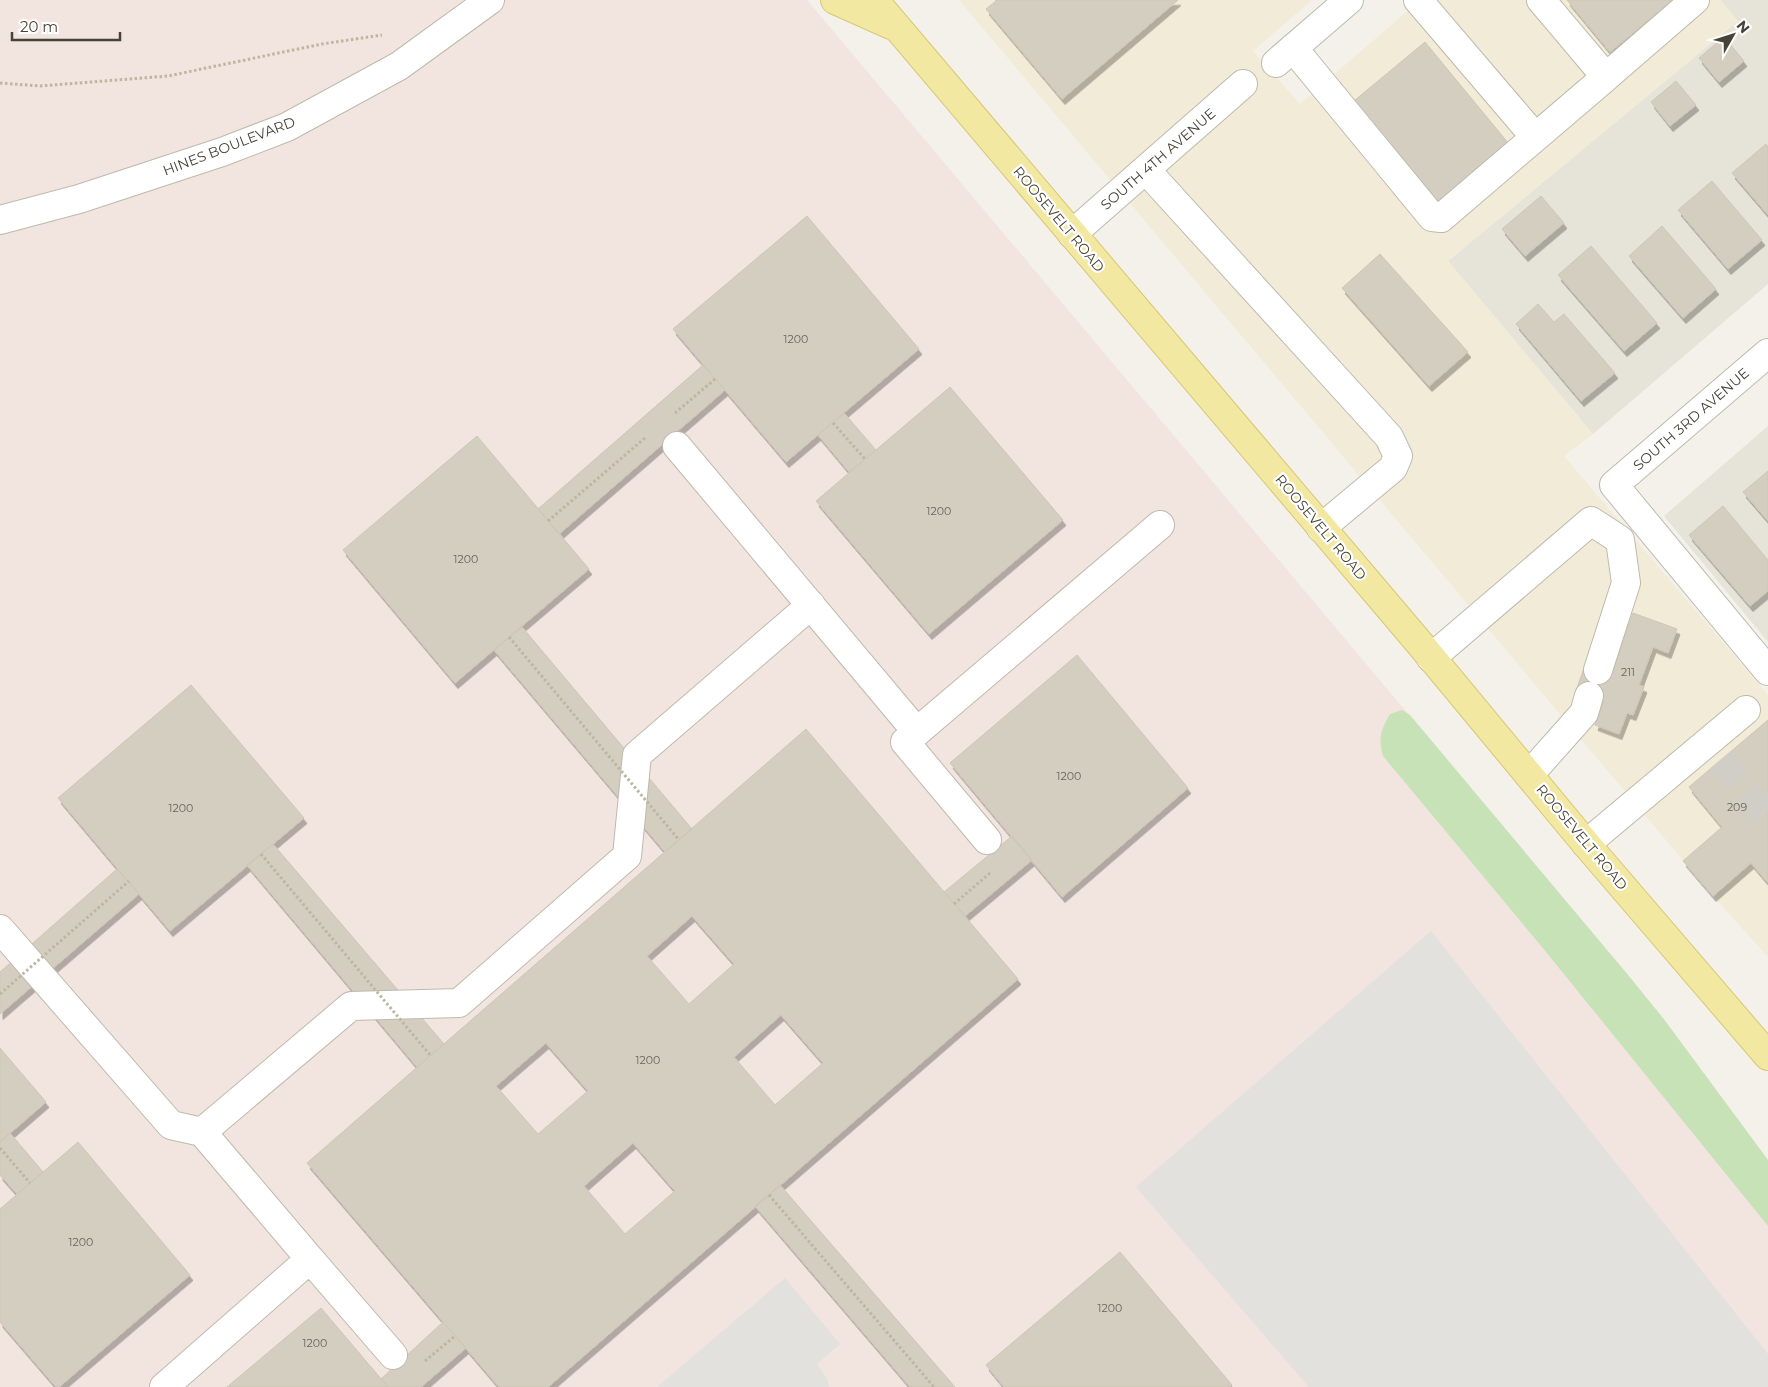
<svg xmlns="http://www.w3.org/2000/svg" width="1768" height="1387" font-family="Montserrat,sans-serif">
<defs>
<filter id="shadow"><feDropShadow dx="3" dy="5.5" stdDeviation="0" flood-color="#0004"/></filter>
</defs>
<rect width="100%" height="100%" fill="#f3f1e9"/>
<path fill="#e6e4d8" d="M1720,0H1768V284L1593,434L1448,261L1738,21Z
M1768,426V642L1664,516Z"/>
<path fill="#f2ebd7" d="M959,0H1312L1253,51L1300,104L1420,0H1720L1738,21L1448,261L1593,434L1564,456L1768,695V957L1713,896Z"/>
<path fill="#f2e4de" d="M0,0H807L1628,975L1663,1018L1768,1160V1387H0Z"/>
<path fill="#c8e2b7" d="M1402,710L1410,715L1628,975L1663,1018L1768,1160V1226L1542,947L1383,756C1378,737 1381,730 1390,714Z"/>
<path fill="#e2e1dd" d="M1431,931L1768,1354V1387H1309L1136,1187Z
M785,1278L840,1344L817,1364L828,1380L829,1387H657Z"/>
<path fill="#d3cec0" stroke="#cdc7b4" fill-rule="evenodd" filter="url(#shadow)" d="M995,0H1178L1062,99L986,9L996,1Z
M1567,0H1673L1610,52Z
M1724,37L1744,61L1719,82L1699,58Z
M1425,42L1509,144L1433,207L1349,105Z
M1676,81L1696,105L1670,126L1651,102Z
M1766,144L1768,147V215L1732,173Z
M1712,181L1762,240L1728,269L1678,210Z
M1541,196L1564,223L1525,256L1502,229Z
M807,216L919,349L786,462L673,329Z
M1662,226L1716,289L1683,318L1629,256Z
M1591,246L1657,323L1624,351L1558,275Z
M1380,254L1468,352L1429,386L1342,288Z
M1538,304L1554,322L1564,314L1615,373L1581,401L1516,324Z
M703,365L725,390L559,534L538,509Z
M950,387L1063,520L929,634L816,501Z
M844,413L876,450L849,472L818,435Z
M477,436L589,569L455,683L343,550Z
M1768,471V521L1743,492Z
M1723,506L1768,560V591L1750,606L1689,535Z
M1633,613L1677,629L1668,653L1653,647L1639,685L1644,687L1633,715L1627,713L1619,734L1595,725L1604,701L1576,691L1585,665L1611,675Z
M522,627L692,829L665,852L494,650Z
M1077,655L1188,788L1062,897L950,763Z
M191,685L304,818L170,931L58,798Z
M1768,720V883L1751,863L1713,896L1683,861L1722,827L1689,787Z
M806,729L1018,979L548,1387H499L307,1163ZM692,916L734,964L689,1004L647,956ZM781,1015L823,1063L775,1105L734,1057ZM546,1043L588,1091L538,1134L496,1086ZM633,1143L675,1191L625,1234L584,1186Z
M1012,836L1032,860L965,916L944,892Z
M273,844L444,1044L417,1067L247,865Z
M117,869L139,894L0,1014V972Z
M0,1048L46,1102L0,1142Z
M10,1133L43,1172L17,1194L0,1175V1142Z
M78,1142L190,1275L59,1387H56L0,1322V1209Z
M780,1185L955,1387H910L755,1206Z
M1120,1252L1232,1385L1229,1387H1004L986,1365Z
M321,1308L388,1387H227Z
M443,1322L466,1348L421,1387H388L381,1379Z"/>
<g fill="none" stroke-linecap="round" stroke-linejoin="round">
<path stroke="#d0cec6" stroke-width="28" stroke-dasharray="28 14" stroke-linecap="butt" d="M1720,760L1768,817"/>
<defs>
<path id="minor" d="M1418,0L1535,137
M1293,48L1432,217L1441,218L1606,77L1541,0
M1276,63L1349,0
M1606,77L1695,0
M1146,170L1389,437L1398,456L1393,468L1321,528
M0,220L79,199L222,152L287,127L399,66L490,0
M1072,234L1243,84
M1768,353L1614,485L1768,671
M677,446L917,732
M1431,658L1591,521L1620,540L1626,583L1598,670
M1529,775L1584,713L1589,696
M987,840L905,742L1160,525
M1586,844L1746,710
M0,929L171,1125L202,1132
M310,1259L393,1355
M164,1387L310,1259L202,1132L351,1006L459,1003L627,856L637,755L811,605"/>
<path id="major" d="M835,0L891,25
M874,0L1421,645L1586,844L1768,1056"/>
</defs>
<use href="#minor" stroke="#bdbaad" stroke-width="30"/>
<use href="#major" stroke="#d6c874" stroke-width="30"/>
<path stroke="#bdb7a0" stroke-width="3" stroke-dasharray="2.5 2.5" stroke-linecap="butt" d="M0,83L40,86L168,76L322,44L382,35
M675,413L715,379
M833,423L865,459
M548,521L645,438
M954,904L990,873
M0,1148L30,1183
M769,1195L934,1387
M425,1361L455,1336"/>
<use href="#minor" stroke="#fff" stroke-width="28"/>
<use href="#major" stroke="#f3e8a2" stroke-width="28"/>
<path stroke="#bdb7a0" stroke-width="3" stroke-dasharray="2.5 2.5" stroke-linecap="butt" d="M509,637L679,840
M261,854L431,1056
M0,994L129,881"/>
</g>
<g text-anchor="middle" stroke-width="4.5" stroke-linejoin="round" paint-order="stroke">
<g font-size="11" fill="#69665a">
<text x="796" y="343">1200</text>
<text x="939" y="515">1200</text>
<text x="466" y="563">1200</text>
<text x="1628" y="676">211</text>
<text x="1069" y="780">1200</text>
<text x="1737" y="811">209</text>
<text x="181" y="812">1200</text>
<text x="648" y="1064">1200</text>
<text x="81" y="1246">1200</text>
<text x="1110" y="1312">1200</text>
<text x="315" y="1347">1200</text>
</g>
<g font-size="14" fill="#464338" stroke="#fff">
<text transform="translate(229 146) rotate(-21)" y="5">HINES BOULEVARD</text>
<text transform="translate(1158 159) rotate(-41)" y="5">SOUTH 4TH AVENUE</text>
<text transform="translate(1059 219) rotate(50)" y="5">ROOSEVELT ROAD</text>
<text transform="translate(1691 419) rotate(-41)" y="5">SOUTH 3RD AVENUE</text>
<text transform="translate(1321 527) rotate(50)" y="5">ROOSEVELT ROAD</text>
<text transform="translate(1582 837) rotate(50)" y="5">ROOSEVELT ROAD</text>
</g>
</g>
<g transform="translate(1733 35) rotate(51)" stroke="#ffffff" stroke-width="4" paint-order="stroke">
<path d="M0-4L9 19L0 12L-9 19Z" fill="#464338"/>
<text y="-8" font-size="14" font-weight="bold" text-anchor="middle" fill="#464338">N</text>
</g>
<path d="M12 32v8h108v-8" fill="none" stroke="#464338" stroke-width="2.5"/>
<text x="20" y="32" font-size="15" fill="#464338" stroke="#ffffff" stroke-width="4" paint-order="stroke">20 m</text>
</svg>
